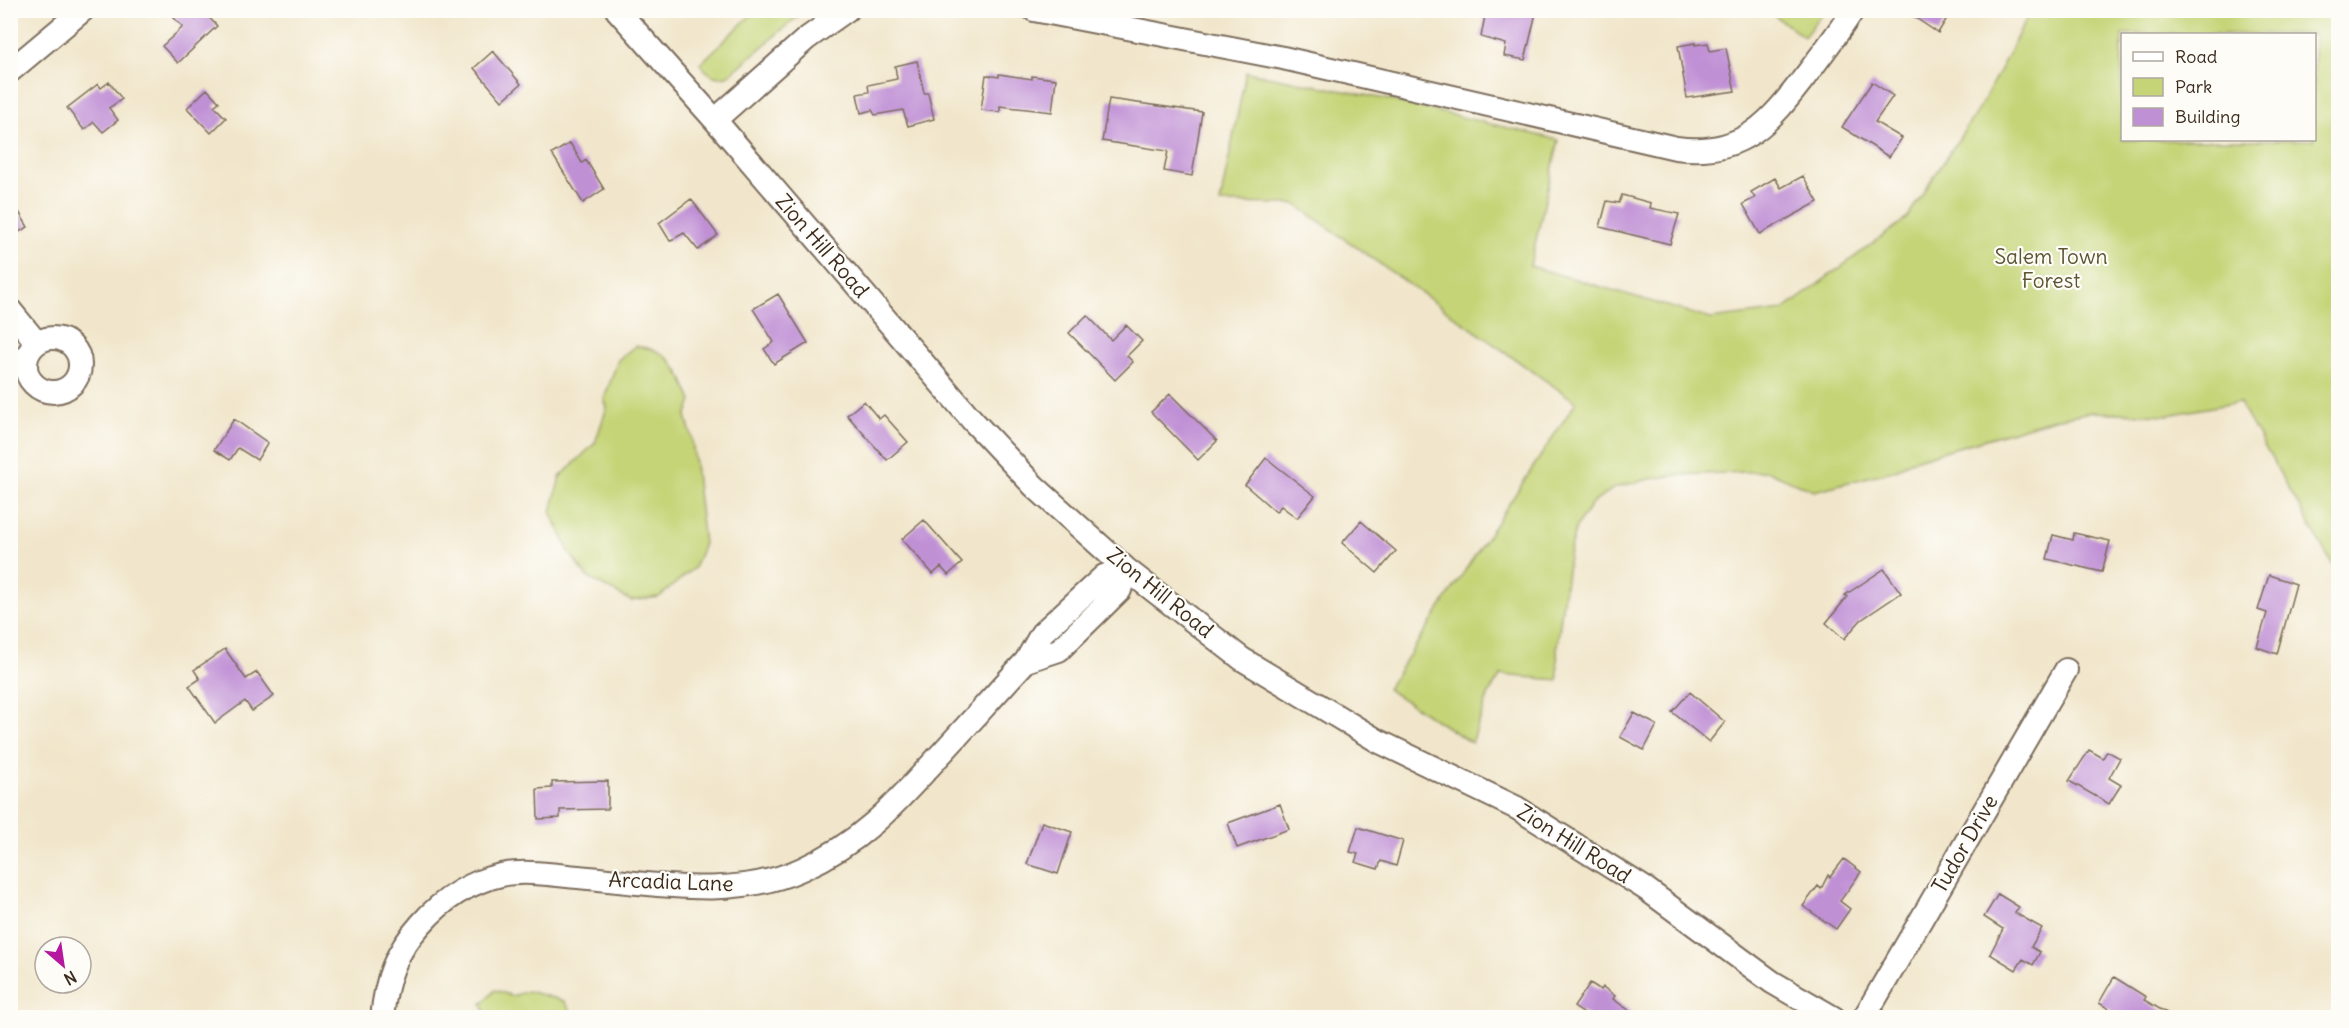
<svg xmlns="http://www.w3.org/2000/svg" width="2349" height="1028" font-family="Delius,sans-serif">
<rect width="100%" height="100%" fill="#fdfcf7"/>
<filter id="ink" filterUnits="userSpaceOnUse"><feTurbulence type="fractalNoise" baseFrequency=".0167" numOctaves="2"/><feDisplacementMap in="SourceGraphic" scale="12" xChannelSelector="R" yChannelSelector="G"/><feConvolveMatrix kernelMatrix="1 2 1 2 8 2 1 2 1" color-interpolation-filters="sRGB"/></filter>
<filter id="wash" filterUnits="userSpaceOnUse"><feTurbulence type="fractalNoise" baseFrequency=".008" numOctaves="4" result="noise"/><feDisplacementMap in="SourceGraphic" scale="24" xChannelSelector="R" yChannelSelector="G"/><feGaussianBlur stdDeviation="1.35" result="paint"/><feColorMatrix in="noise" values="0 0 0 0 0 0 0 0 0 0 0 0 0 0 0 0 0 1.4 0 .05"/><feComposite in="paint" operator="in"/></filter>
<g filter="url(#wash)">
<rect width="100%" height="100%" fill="#f1e6cb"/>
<path fill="#c4d476" stroke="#807f4a" stroke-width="1.5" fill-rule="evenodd" d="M2031,10L2338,11V574L2239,402L2168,415L2091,412L2054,419L1910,461L1896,470L1814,491L1768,471L1678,475L1649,479L1614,488L1592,504L1576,527L1570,549L1557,646L1558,680L1501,675L1489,693L1472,743L1387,689L1576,402L1295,204L1220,203L1246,72L1385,99L1559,140L1530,266L1711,319L1783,310L1907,218L1983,102ZM2122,34H2314V140H2122Z
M755,11H804L729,75C715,81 708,73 700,64Z
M1768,11H1824L1804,37Z
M635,346C672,349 679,371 692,401L686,416L692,438L704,544L694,568L659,597L631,601L587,577L569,552L551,512L560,477L595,443L607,407L604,399L618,360Z
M495,990L512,996L528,991L564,1001L575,1017H487L482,1004Z"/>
<g id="blocks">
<path fill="#c090d5" d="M182,10H202L217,26L178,63L162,46L183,27L174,18Z
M1486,10H1523L1536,13L1525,60L1504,56L1506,44L1481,37Z
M1904,10H1952L1938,33Z
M1695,43V45L1708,43L1710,51L1726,48L1735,91L1687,98L1678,46Z
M493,51L521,84L502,101L474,68Z
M917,61L924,93H928L934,119L908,126L903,110L875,115L872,110L861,113L857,94L869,92L868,85L897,79L895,66Z
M999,74L1032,79V76L1056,79L1052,112L1000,106V112L981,110L986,75L999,77Z
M109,82L122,99L109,108L118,120L103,132L94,122L84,130L67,108L98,84L101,88Z
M1872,82L1893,96L1875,122L1902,138L1889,157L1842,127Z
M207,89L219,102L214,106L226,118L211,133L187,108Z
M1109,99L1202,112L1192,176L1164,171L1168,151L1102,141Z
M570,143L582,163L586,160L604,189L583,203L552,154Z
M1803,176L1818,202L1760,234L1743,204L1755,198L1751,192L1775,178L1781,188Z
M1622,195L1651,203L1650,208L1679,214L1670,244L1600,227L1607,201L1619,203Z
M10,197L28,227L10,237Z
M691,199L718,235L698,250L684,233L670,241L659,223Z
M778,294L808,343L774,364L764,349L774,342L753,309Z
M1087,315L1111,340L1126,325L1142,341L1127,356L1133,362L1115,380L1069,333Z
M1170,394L1217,441L1198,460L1151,412Z
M864,401L879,419L884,415L908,442L887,460L847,415Z
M234,419L268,443L257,460L238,448L230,460L214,450Z
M1266,458L1315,496L1297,518L1281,506L1276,512L1245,485Z
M924,520L962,563L948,575L941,567L933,574L902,539Z
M1361,521L1396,551L1377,573L1342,543Z
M2074,533L2110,541L2102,572L2047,559L2053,535L2073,540Z
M1884,569L1901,593L1861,620L1844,639L1826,623L1847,597L1845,595Z
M2269,575L2296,584L2277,654L2257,647L2267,613L2258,610Z
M225,649L246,679L257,672L274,696L252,711L245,701L215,723L189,686L200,679L194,670Z
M1690,692L1725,722L1709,742L1672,712Z
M1634,713L1657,725L1644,750L1620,737Z
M2089,750L2103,758L2107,751L2120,758L2109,778L2121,785L2109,804L2069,781Z
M608,781V809L560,810V818L538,819L537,789L552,788V782Z
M1280,804L1289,829L1237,848L1228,823Z
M1042,822L1072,832L1058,874L1027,864Z
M1358,827L1403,841L1396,866L1381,861L1378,869L1355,862L1358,854L1350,852Z
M1844,859L1861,872L1840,901L1850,909L1836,929L1803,906L1818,886L1821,889L1828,875L1830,877Z
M1998,894L2019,907L2015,913L2042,928L2031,947L2040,952L2033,965L2023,959L2016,970L1990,954L2003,929L1984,917Z
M2114,977L2146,997L2144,1000L2174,1017H2123L2099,1003Z
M1590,983L1601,990L1603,987L1615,996L1613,999L1639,1017H1589L1574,1007Z"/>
</g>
</g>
<g filter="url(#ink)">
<use href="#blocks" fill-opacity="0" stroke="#7b6c5b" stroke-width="1.5"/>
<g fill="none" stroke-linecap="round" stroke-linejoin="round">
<defs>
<path id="minor" d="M617,10L715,120L973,421L1034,486L1126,569L1242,659L1378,741L1517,808L1646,889L1772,982L1834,1018
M1034,10L1283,58L1676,148C1743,157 1770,122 1807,74C1823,53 1839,32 1853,10
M10,71L83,10
M715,120L806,39L847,10
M10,310L37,343
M26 365a27 27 0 1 1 54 0a27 27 0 1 1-54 0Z
M1026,661L1059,650L1120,590L1126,569
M382,1018C386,978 395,953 421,924C442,900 470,882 501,875C525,870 554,875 578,877C650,883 733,901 802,869C863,842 896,803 940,755C969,724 997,692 1026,661L1042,633L1104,576L1126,569
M1864,1018L2066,670"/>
</defs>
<use href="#minor" stroke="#7b6c5b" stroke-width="26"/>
<use href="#minor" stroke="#fff" stroke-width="22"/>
</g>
</g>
<g text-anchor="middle" stroke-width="4.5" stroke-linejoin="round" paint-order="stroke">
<g font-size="21" fill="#3b2a1e" stroke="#fdfcf7">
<text transform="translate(822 246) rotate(49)" y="7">Zion Hill Road</text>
<text transform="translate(1160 593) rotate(39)" y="7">Zion Hill Road</text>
<text transform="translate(1574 844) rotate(32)" y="7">Zion Hill Road</text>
<text transform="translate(1965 844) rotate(-60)" y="7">Tudor Drive</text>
<text transform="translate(671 882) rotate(2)" y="7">Arcadia Lane</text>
</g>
<g font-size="21" fill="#5d5434" stroke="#fdfcf7">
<text x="2051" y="264">Salem Town<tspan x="2051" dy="24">Forest</tspan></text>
</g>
</g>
<rect width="2349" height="1028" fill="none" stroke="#fdfcf7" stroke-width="36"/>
<rect x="2121" y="33" width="195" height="108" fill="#fdfcf7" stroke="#afa8a0" stroke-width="1.5"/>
<rect x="2133" y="52" width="30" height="9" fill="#ffffff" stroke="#afa8a0" stroke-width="1.5"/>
<text x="2175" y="63" font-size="18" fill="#3b2a1e">Road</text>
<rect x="2133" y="78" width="30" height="18" fill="#c4d476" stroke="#afa8a0" stroke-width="1.5"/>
<text x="2175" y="93" font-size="18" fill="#3b2a1e">Park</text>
<rect x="2133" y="108" width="30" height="18" fill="#c090d5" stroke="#afa8a0" stroke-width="1.5"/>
<text x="2175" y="123" font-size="18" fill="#3b2a1e">Building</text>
<g transform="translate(63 965) rotate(151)"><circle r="28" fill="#fdfcf7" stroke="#afa8a0" stroke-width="1.5"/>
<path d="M0-4.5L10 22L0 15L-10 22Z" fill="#b5179e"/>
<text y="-9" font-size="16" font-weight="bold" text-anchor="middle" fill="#3b2a1e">N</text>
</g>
</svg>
